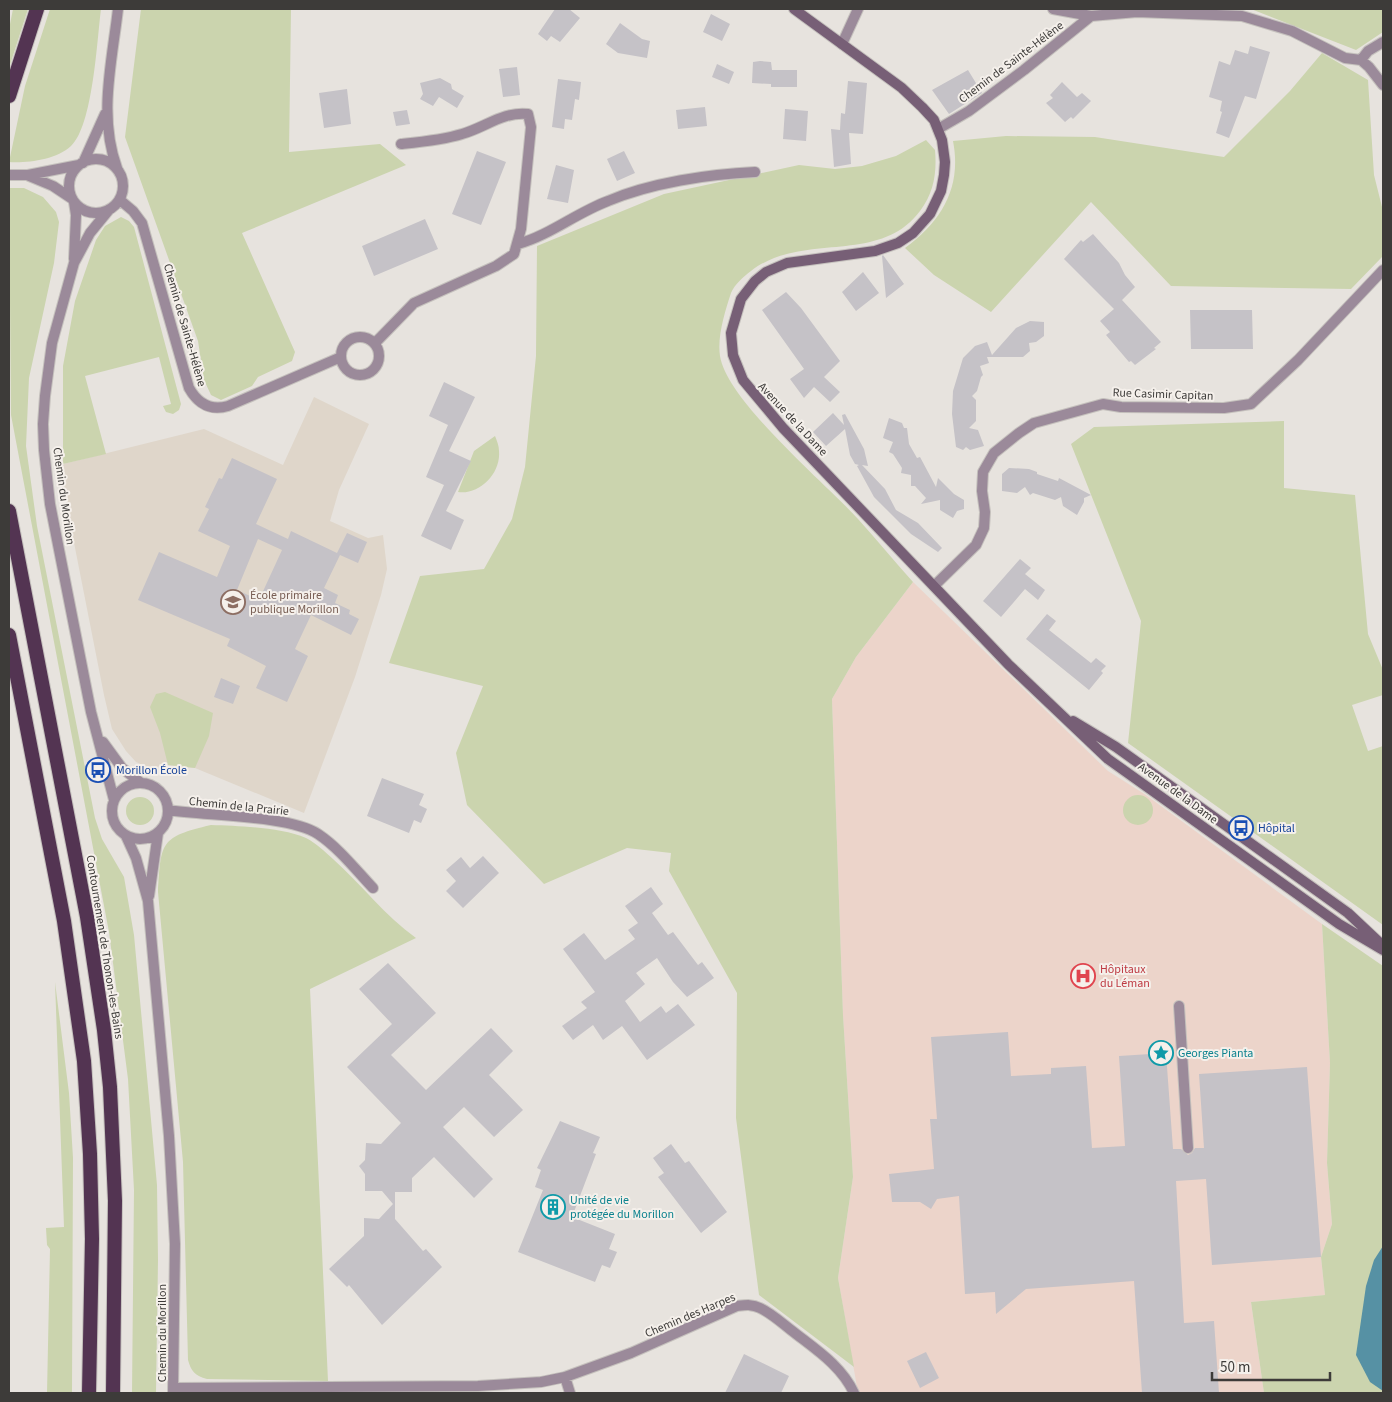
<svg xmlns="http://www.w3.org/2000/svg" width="1392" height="1402" font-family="'Source Sans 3',sans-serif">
<rect width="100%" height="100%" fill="#e7e3de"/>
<path fill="#dfd6ca" d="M314,397L369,424L339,490L330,521L368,538L383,535L387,569L381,595L355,677L304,813L195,768L168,765L149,768L136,762L126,751L112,729L104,695L65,497L63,464L204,429L283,465Z"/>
<path fill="#ecd4ca" d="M913,582L1108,771L1146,795L1322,924L1330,1063L1327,1163L1332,1224L1321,1257L1325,1295L1251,1302L1264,1393H858L838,1278L853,1177L843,1015L832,699L856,657Z"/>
<path fill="#cbd4ae" d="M13,9H28L9,68V29Z
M50,9H101C97,40 93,126 71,146C56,160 28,163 9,162L25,86Z
M141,9H291L289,152L380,144L406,165L242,233L295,352L292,361L258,377L252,386L221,400L211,395L204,380L198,341L125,137Z
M1251,9H1383V32L1356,50Z
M1322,53L1368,80L1374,175L1383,211V256L1351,289L1171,286L1091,202L991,312L934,275L905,248C942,221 962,187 953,141L1006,136L1095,137L1224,157L1290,91Z
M926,140L935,150C937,172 934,193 920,211C879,266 802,231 751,271C743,277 735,284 731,293C725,311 717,337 720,356C727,401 825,483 858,519C877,540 894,561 913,582L856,657L832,699L843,1015L853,1177L838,1278L854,1367L759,1295L736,1118L737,993L669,871L671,853L627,848L544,884L467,805L456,753L483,686L389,663L420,576L484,569L512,519L525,467L536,356L537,246L664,194L799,165L835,169L862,166L896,156Z
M9,188H24L43,197L56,212L59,222L54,263L29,378L26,446L37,526L95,818L102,839L124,877L134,935L157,1185L158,1260L156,1393H132L134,1190L128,1079L109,932L11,415Z
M121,217L129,221L134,227L181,404L179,410L173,414L166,412L163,406L171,404L159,357L85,376L106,454L63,464V366L75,301L96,240L105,226Z
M1284,421V488L1355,495L1368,634L1383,670V695L1352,705L1368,751L1383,746V925L1128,743L1141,621L1071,444L1094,427Z
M495,436C497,441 499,446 499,451C501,474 479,495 458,492L474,451Z
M165,692L213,713L209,736L195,768L168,765L160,733L150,707L156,694Z
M1123 810a15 15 0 1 1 30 0a15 15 0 1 1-30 0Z
M126 811a14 14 0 1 1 28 0a14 14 0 1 1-28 0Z
M211,825C239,826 280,827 306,838C316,843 325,852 333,859C362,885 385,916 416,938L310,989L328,1381L207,1379C195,1376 191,1371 188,1360L183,1162L158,892C161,842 160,837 211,825Z
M1322,924L1383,966V1393H1264L1251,1302L1325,1295L1321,1257L1332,1224L1327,1163L1330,1063Z
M55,982L69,1093L73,1158L72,1393H47L50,1249L47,1245L46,1228L64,1227Z"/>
<path fill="#5691a4" d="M1383,1246V1391L1370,1382L1356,1355L1366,1286L1374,1260Z"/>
<path fill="#c5c2c7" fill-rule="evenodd" d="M555,9H569L580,18L560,42L551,36L547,41L538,34Z
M711,14L730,24L722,41L703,32Z
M620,23L642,39L650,41L647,58L618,53L606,44Z
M1250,46L1270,52L1256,99L1245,96L1229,138L1216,133L1222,112L1220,111L1222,101L1209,97L1219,61L1230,65L1235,50L1248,54Z
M760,61L771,62L772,70H797V87H771V84L752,83L753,62Z
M717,64L734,72L729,84L712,77Z
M517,67L520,95L503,97L499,69Z
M968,70L982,93L949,114L932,90Z
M440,78L451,84L452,89L464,96L457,108L439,97L433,106L420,99L423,94L420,83Z
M558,79L581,82L579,100L575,99L572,120L565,119L564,129L552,127Z
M848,81L867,83L863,134L849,133L851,164L834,167L831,129L840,130L841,113L845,114Z
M1062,82L1077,97L1082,93L1091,101L1073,119L1071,117L1065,122L1046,103L1053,98L1050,95Z
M347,89L351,124L324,128L319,93Z
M705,107L707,126L678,129L676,110Z
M785,109L808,111L806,141L783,139Z
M407,110L410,124L396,126L393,112Z
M477,151L506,162L481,225L452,214Z
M624,151L635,173L617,181L607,159Z
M556,165L574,170L568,203L547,199Z
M425,219L438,249L374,276L362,246Z
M1093,234L1119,263L1125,275L1135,287L1122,300L1161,342L1154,348L1156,349L1135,365L1131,361L1129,362L1106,335L1110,332L1100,321L1114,309L1064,259L1081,240L1083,242Z
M883,255L904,284L886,298L882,256Z
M863,272L879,293L856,311L842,292Z
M786,292L801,308L840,361L824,377L840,392L830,402L814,387L804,398L790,379L804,369L762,310Z
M1190,310H1252L1253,349H1191Z
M1030,321L1044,322V336L1036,342L1029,343L1030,351L1023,357H987L989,363L980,366L983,375L981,377L977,391L972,396L976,400V421L969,428L978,430L984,446L970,450L966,447L963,450L956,447L952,414L953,391L963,358L975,346L987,342L992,355L1016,328Z
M444,382L475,397L449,451L471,461L446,511L464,520L451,550L421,536L444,485L426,477L448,425L429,416Z
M833,413L844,425L842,415L845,414L864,449L868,466L862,465L885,489L896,510L918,523L942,548L938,552L911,534L874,497L857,466L859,465L855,464L850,455L845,429L826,446L813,432Z
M889,418L902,423L904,428H907L909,444L917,458L920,457L936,487L938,478L954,494L964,500V509L957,511L953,518L940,510V500L921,504L926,498L915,486H911V475L901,473L902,468L893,454L889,452L893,442L883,438Z
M232,458L277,479L256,524L288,539L291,531L337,553L347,533L367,542L358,563L340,555L324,588L338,595L335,603L350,610L349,614L359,619L351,635L311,615L295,649L308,656L287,702L256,688L266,666L227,646L230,639L138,600L159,552L217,577L230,546L198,531L209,509L205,507L219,478L222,479ZM258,539L282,550L259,600L237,590Z
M1009,468L1029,469L1037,472V474L1058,481L1059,478L1091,495L1084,498V502L1077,515L1063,506L1061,497L1055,500L1033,493L1030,495L1025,487L1017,493L1002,491V474Z
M1020,559L1031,568L1025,574L1045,590L1038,600L1025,589L1001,617L983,601Z
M1047,614L1056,621L1049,630L1091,663L1096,658L1106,666L1101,671L1103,673L1089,690L1026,639Z
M221,678L240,686L233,704L214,697Z
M382,778L424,794L419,805L427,809L421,823L414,820L409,833L367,816Z
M483,856L499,873L463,908L446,891L456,881L446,870L461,857L470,868Z
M651,887L663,904L652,913L668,935L673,932L698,965L702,962L714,978L687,997L673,982L657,958L636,973L645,984L625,1001L640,1022L661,1006L666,1013L678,1004L695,1025L647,1060L622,1026L603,1040L593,1025L573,1040L562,1026L587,1008L581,1002L595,992L563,949L584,933L605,960L635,939L628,930L638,923L625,906Z
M388,963L436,1013L391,1055L426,1090L491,1028L513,1051L489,1075L523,1110L494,1137L464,1107L443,1127L493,1179L474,1198L434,1157L412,1178V1192H395V1219L423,1251L426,1249L442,1267L382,1325L349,1285L347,1287L329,1269L364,1236V1218L379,1219L393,1204L382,1191H365V1174L359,1166L365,1160L366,1143L381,1144L401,1123L347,1067L392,1024L359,989Z
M1008,1032L1011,1076L1051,1074V1068L1086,1066L1092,1148L1125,1146L1119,1056L1166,1053L1173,1149H1181L1188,1155L1192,1153L1195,1148H1204L1199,1074L1307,1067L1321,1257L1212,1265L1206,1179L1176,1181L1184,1323L1214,1321L1219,1393H1142L1134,1281L1026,1289L996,1314L995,1292L965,1294L959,1196L937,1199L931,1209L920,1202H892L889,1174L934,1169L930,1119H937L931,1037Z
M560,1121L600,1137L593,1153L596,1154L572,1217L615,1234L609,1249L617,1252L610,1268L602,1265L595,1282L518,1252L543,1190L535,1187L541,1170L537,1168Z
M671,1144L685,1163L689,1161L727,1212L701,1233L658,1177L664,1173L653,1158Z
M926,1352L939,1378L920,1388L907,1361Z
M744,1354L789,1376L781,1393H725Z"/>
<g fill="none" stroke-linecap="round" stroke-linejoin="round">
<defs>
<path id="pedestrian" d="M1179,1006L1188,1148"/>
<path id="minor" d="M1053,9L1091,16
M842,44L858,9
M1361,60L1369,67L1383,85
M1361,60L1368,51L1383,42
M938,129L969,111L1024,70L1091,16L1137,12L1242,16L1292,31L1345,58L1361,60
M69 186a27 27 0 1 1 54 0a27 27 0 1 1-54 0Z
M83,163L105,114
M117,168C98,116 112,62 118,9
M9,175H28L79,165
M29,176L53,186L71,198
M120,200L133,211L142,223L189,388C198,404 211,411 228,406L341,357
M74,202L76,215L74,259
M108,211L90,233L74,263L52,343L45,396L43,424L44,450L50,504L91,712L114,800
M518,244C550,235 576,213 608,201C650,183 709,174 755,172
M341 356a19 19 0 1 1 38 0a19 19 0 1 1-38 0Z
M375,343L414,303L496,266L514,254L521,229L531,127L528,114C504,111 484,128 462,134C443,140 421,142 401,144
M934,586L976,545L984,528L985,512L982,491L983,472L994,453L1019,433L1034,423L1103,404L1121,407L1224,408L1251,404L1298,360L1383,270
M103,742L122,768L141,783
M112 811a28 28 0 1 1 56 0a28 28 0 1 1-56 0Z
M168,810C206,816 289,815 318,834C339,848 356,870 373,888
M126,836L136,858L148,901L169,1136L175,1244L173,1393
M149,896L158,833
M565,1377L570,1393
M173,1388L478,1386L541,1382L565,1377L631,1353L737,1306C746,1305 752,1304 760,1308C771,1313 782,1323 791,1330C815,1349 841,1365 854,1393"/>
<path id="secondary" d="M794,9L902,88L922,107L934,120L942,140L945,162L944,175L941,191L930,214L913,233L898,243L875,251L787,263L766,272L755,281L741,299L731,333L733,355L743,380L783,428L1008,664L1108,759L1339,924L1383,950
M1073,721L1116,747L1348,913L1381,944"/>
<path id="trunk" d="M9,96L37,9
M9,511L87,917L104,1030L110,1087L115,1201L113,1393
M9,635L64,921L84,1061L90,1154L92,1239L89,1393"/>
</defs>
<use href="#pedestrian" stroke="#c5c1bd" stroke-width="12"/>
<use href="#minor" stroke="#c5c1bd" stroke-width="12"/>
<use href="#secondary" stroke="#c5c1bd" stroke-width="12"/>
<use href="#trunk" stroke="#c5c1bd" stroke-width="16"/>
<use href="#pedestrian" stroke="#9b8a9a" stroke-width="10"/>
<use href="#minor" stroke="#9b8a9a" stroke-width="10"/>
<use href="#secondary" stroke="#775f76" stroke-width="10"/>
<use href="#trunk" stroke="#533452" stroke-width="14"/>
</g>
<defs>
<symbol id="school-ring" viewBox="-11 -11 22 22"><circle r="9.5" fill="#f5f0eb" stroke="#8d6e63" stroke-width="1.5"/><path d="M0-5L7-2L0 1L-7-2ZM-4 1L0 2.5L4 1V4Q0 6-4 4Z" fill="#8d6e63"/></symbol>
<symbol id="bus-ring" viewBox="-11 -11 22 22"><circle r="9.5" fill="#f5f0eb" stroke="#1a4fb4" stroke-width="1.5"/><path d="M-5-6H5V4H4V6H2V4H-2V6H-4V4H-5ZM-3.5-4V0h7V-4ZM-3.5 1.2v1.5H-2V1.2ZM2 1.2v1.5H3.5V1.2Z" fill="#1a4fb4"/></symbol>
<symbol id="hospital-ring" viewBox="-11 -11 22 22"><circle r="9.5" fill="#f5f0eb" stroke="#e0444e" stroke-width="1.5"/><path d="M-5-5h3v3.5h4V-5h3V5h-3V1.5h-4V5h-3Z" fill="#e0444e"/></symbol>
<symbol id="sight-ring" viewBox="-11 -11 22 22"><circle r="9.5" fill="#f5f0eb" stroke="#0f9aa8" stroke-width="1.5"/><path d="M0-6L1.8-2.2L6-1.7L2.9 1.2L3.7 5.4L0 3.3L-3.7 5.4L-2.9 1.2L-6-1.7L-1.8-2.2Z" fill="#0f9aa8"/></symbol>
<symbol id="building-ring" viewBox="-11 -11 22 22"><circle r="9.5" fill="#f5f0eb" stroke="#0f9aa8" stroke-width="1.5"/><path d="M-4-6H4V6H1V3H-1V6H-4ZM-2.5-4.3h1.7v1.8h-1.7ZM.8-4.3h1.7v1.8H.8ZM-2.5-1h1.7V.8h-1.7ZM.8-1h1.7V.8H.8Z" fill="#0f9aa8"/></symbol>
</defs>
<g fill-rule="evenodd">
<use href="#school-ring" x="219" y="588" width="28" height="28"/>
<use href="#bus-ring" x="84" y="756" width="28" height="28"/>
<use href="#bus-ring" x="1227" y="814" width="28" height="28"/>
<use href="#hospital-ring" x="1069" y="962" width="28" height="28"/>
<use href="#sight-ring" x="1147" y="1039" width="28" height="28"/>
<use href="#building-ring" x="539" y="1193" width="28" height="28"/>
</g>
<g text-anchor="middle" stroke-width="4" stroke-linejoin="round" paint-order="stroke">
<g font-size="12" fill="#3d3b39" stroke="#f5f0eb">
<text transform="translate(1011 62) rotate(-37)" y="4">Chemin de Sainte-Hélène</text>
<text transform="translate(185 325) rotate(74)" y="4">Chemin de Sainte-Hélène</text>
<text transform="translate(1163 394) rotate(2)" y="4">Rue Casimir Capitan</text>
<text transform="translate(793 419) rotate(47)" y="4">Avenue de la Dame</text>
<text transform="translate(64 496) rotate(82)" y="4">Chemin du Morillon</text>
<text transform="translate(1178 793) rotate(36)" y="4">Avenue de la Dame</text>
<text transform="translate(239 806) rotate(6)" y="4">Chemin de la Prairie</text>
<text transform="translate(105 947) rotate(81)" y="4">Contournement de Thonon-les-Bains</text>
<text transform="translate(690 1315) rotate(-23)" y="4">Chemin des Harpes</text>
<text transform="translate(162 1333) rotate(-90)" y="4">Chemin du Morillon</text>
</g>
<g font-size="12" fill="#785e54" stroke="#f5f0eb" text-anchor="start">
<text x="250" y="599">École primaire<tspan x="250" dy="14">publique Morillon</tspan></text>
</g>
<g font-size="12" fill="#164399" stroke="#f5f0eb" text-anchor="start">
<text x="116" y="774">Morillon École</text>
<text x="1258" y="832">Hôpital</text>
</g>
<g font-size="12" fill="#be3a42" stroke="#f5f0eb" text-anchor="start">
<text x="1100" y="973">Hôpitaux<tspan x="1100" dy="14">du Léman</tspan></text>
</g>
<g font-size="12" fill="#0d838f" stroke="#f5f0eb" text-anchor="start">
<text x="1178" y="1057">Georges Pianta</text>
<text x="570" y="1204">Unité de vie<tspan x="570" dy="14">protégée du Morillon</tspan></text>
</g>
</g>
<rect width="1392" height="1402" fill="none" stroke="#3d3b39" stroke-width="20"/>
<path d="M1212 1372v8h118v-8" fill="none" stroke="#3d3b39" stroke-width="2.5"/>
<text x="1220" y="1372" font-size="15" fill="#3d3b39" stroke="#f5f0eb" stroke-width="4" paint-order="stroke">50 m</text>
</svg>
